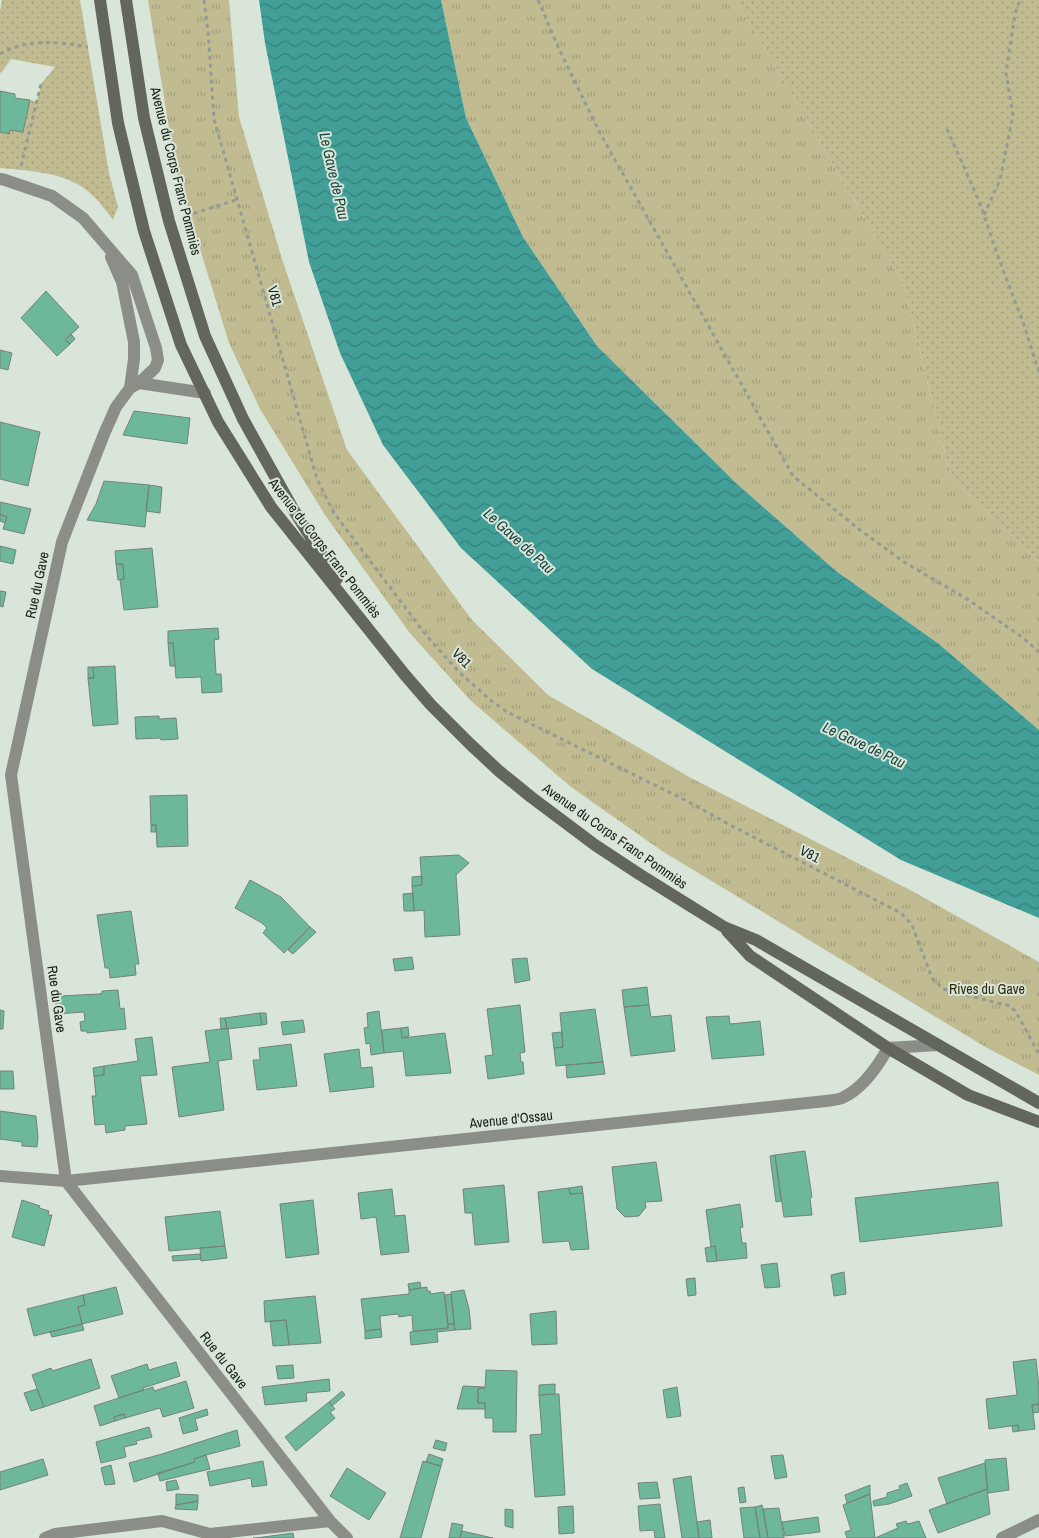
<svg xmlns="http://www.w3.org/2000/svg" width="1039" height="1538" font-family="'Archivo Narrow',sans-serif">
<defs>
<pattern id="grass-dots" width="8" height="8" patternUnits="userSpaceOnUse" patternTransform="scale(1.25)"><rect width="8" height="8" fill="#c0bb91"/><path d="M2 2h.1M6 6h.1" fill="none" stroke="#a4a07c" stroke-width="1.8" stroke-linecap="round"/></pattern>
<pattern id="park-tufts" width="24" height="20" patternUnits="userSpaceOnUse" patternTransform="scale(1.25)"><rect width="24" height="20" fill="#c0bb91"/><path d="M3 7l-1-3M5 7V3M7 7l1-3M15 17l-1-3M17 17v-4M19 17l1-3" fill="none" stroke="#a4a07c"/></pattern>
<pattern id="water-waves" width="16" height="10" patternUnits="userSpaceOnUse" patternTransform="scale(1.25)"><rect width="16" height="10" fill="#429f98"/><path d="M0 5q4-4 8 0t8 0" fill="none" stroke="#36817b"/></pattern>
</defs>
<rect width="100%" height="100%" fill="#d9e5d8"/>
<path fill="url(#grass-dots)" d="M2,0H80L109,173L118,207L113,220C107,212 101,203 93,196C70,172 31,171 0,168V132L8,134L10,130L23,132L30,100L37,102L41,84L55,67L11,59L1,73L0,72V11Z
M736,0H1039V561L951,478L904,285Z"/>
<path fill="url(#park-tufts)" d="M148,0H229L239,117L283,262L347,450L472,620L548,695L691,778L912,891L1039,962V1075L987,1048L662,851L571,787L470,700L409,632L325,515L260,409L229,343L176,171Z
M441,0H736L904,285L951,478L1039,561V730L939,644L836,571L736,483L597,346L523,237L466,118Z"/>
<path fill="url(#water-waves)" d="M259,0H441L466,118L523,237L597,346L736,483L836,571L939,644L1039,730V918L901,860L592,669L461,548L383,445L340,353L309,262L265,43Z"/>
<path fill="#6db89a" stroke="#73837c" d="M0,91L15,94V98L30,100L23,132L10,130L9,134L0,132Z
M46,291L79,327L65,340L70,344L57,356L21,318Z
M71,334L75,339L70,344L65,340Z
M0,350L12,353L8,370L0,368Z
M134,411L190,418L187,444L123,435Z
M0,422L40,432L28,486L0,479Z
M104,481L149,485L145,527L87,520L96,504Z
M149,485L162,487L160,513L146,511Z
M0,502L31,509L24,534L3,529L7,517L0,514Z
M0,514L7,517L5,523L0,521Z
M0,546L16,550L13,564L0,561Z
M152,548L158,607L124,610L120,580L124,579L123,564H116L115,551Z
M116,564H123L124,579L118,580Z
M0,591L6,592L3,607L0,606Z
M218,628L219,639L214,640L216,674H221L222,692L202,693L201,677L176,678L173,643H168V631Z
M168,643H173L175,666H170Z
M115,666L118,724L93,726L88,678H94L93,667Z
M88,667H93L94,678H88Z
M159,716V719L176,718L178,739L161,740L160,738L136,739L135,717Z
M187,795L188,846L157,847L156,825H151L150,796Z
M151,825H156V832H151Z
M459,855L469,863L456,875L460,935L425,937L424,910L414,911L412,886L422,885L420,857Z
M422,876V885L412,886V877Z
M250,880L281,897L310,927L284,953L263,933L267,928L262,923L235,908Z
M413,893L414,911H404L403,894Z
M131,911L139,964H135L136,975L110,978L109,968H105L97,915Z
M310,927L316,932L293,954L288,950Z
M412,957L414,969L395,971L393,959Z
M527,958L530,980L515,983L512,959Z
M647,987L649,1005L624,1007L622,990Z
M118,990L120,1009L124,1008L126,1029L87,1033V1031H81L80,1022L85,1021L84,1012L57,1014L55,998H59V996L99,994L102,993V991Z
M520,1005L525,1052L520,1053L521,1062H523L524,1074L488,1079L485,1056L493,1055L487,1009Z
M649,1005L651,1017L671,1015L675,1051L631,1056L624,1007Z
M595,1009L603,1062L556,1066L554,1048L563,1047L560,1013Z
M0,1010L4,1011L3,1029H0Z
M379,1011L384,1053L371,1055L370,1043L366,1044L364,1028L368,1027L367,1013Z
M260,1013L262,1025L227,1029L225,1018Z
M260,1013H266L267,1024L262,1025Z
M729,1016L730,1024L760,1021L764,1055L712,1059L706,1017Z
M220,1018H225L227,1029H221Z
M303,1020L305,1032L283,1035L281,1022Z
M408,1027L409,1036L402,1038L401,1028Z
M228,1028L232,1059L218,1061L224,1110L179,1117L172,1067L210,1062L205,1031Z
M401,1028L402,1038L445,1033L451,1073L406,1076L403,1051L384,1053L382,1030Z
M562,1032L563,1047L554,1048L552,1033Z
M152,1037L157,1075L140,1076L147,1124L125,1126V1130L106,1133L105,1124L95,1125L92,1096H96L94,1076L104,1075V1066L138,1061L135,1039Z
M291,1044L297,1086L257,1090L253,1060H260L259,1048Z
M359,1049L361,1068L372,1067L374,1087L330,1092L324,1054Z
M603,1062L605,1074L567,1078L566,1065Z
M104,1066V1075L94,1076L93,1068Z
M0,1071H13L14,1089H0Z
M0,1111L36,1116L38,1137L37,1147L22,1146V1142L0,1139Z
M805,1151L812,1197L810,1198L812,1215L784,1217L775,1155Z
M775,1155L781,1201L776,1202L770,1156Z
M656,1162L662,1201L645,1202L646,1207L639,1216L625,1217L617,1209L612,1167Z
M998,1182L1002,1226L860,1242L855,1198Z
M504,1185L509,1242L475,1245L472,1213H465L463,1189Z
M582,1186L583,1193L570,1194L569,1188Z
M569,1188L570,1194L583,1193L589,1249L571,1250L569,1241L543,1243L538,1192Z
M392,1189L395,1216L405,1215L409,1252L381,1255L376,1217L361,1219L358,1193Z
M22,1200L40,1206L39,1208L49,1211L48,1215H52L44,1246L12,1237Z
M313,1200L319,1254L286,1258L280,1204Z
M740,1204L743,1227L740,1228L742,1243H746L747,1258L717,1261L715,1246L711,1247L706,1210Z
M220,1211L225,1246L169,1251L165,1217Z
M225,1246L227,1258L201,1261L200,1248Z
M715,1246L717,1261L707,1262L705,1248Z
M200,1254L201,1259L173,1261L172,1256Z
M777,1263L780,1287L765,1288L761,1265Z
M844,1272L846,1294L834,1296L831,1275Z
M695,1278L696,1295L688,1296L686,1279Z
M420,1282L421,1288L409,1290L408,1284Z
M116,1287L123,1314L82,1324L78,1307L85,1305L83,1295Z
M427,1287V1291H430L431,1294L444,1292L448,1328L413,1331L412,1315L399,1317L398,1314L380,1316L381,1329L365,1331L361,1299L409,1294V1290Z
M464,1290L469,1309L471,1329L455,1330L451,1292Z
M451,1294L454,1324H448L445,1295Z
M83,1295L85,1305L78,1307L82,1324L34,1336L27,1309Z
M315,1296L321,1343L289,1345L286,1320L265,1322L264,1301Z
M556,1311L557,1344L532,1345L530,1314Z
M286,1320L289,1345L273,1346L270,1321Z
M82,1324L84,1330L52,1337L50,1332Z
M448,1324H454L455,1330L437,1332L438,1342L411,1345L410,1332L448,1328Z
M381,1329L382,1337L365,1339V1331Z
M91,1359L100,1388L44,1407L32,1375L51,1368L52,1371Z
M1036,1359L1039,1389V1404L1032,1405L1035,1429L1019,1431L1018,1425L989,1429L986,1399L1017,1395L1013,1362Z
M176,1362L180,1376L143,1388L144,1390L119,1398L111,1376L147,1364L149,1370Z
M293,1365L294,1378L278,1379L276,1366Z
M486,1370L517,1371L516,1432H493V1418H485V1403H478V1389L485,1388Z
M329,1379L330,1391L306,1393L307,1401L265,1405L262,1387Z
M186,1381L194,1408L163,1417L160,1408L125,1418L124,1414L114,1417L115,1421L100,1426L94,1406L153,1387L154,1391Z
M555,1384V1394L539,1395V1385Z
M463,1386L485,1387V1388L478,1389V1403H485V1409H457Z
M677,1387L681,1416L667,1418L663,1390Z
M37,1389L44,1407L31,1411L24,1393Z
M342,1391L345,1395L332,1406L329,1402Z
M555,1394H559L565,1495L535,1497L530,1435L542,1434L539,1395Z
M329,1402L335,1409L330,1412L335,1418L296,1451L285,1437Z
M1039,1404V1412L1033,1413L1032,1405Z
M207,1409L208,1415L195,1419L198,1430L183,1434L179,1418Z
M124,1414L125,1418L115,1421L114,1417Z
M1018,1425L1019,1431L1013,1432L1012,1426Z
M149,1427L152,1437L136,1441L137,1444L124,1447L126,1457L101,1463L96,1442Z
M237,1430L240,1446L206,1455L194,1459L195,1462L134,1482L129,1463L162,1454Z
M436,1440L447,1443L445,1451L433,1448Z
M429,1454L443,1459L441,1466L426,1462Z
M206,1455L210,1469L160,1481L158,1473L195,1462L194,1459Z
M783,1455L787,1477L775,1479L771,1456Z
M1006,1458L1009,1490L988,1493L985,1460Z
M43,1459L48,1475L0,1490V1472Z
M263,1461L267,1485L252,1487L251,1478L210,1486L207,1472Z
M423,1461L441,1466L421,1538H400Z
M985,1463L987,1489L947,1504L938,1478Z
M111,1465L115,1484L105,1485L101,1468Z
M347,1468L386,1493L369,1520L330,1496Z
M691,1476L699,1538H682L673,1479Z
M176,1480L179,1489L167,1491L166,1482Z
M657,1482L660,1498L640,1499L638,1483Z
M907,1483L912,1496L889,1504L874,1506L873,1501L887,1497V1493L900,1489L899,1486Z
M870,1485V1494L847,1503L845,1495Z
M744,1487L746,1502L740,1503L738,1488Z
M987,1489L990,1514L938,1533L929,1510Z
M176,1494L198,1495V1501L176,1505Z
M870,1494L875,1538H847L845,1532L851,1530L843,1505Z
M198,1501L197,1510L175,1509L176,1505Z
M660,1504L665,1538H655L654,1530L640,1531L638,1506Z
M762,1505L763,1509L768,1538H760L755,1507Z
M573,1506L574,1533L559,1534L558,1507Z
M755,1507L760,1538H744L740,1508Z
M779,1508L784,1538H768L763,1509Z
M505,1509L513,1510V1528L505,1526Z
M818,1517L820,1532L785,1536L782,1522Z
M710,1520L712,1538H699L697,1522Z
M906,1521L908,1524L919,1521L926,1538H875L898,1528L896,1524Z
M452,1523L463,1525L460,1538H449Z
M462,1531L493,1538H460Z
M293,1533L294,1538H253H256Z"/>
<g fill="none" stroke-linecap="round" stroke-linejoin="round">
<path stroke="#939c92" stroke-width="3" stroke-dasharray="4 4" stroke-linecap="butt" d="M204,0L208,31L214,119L317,479L334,513L426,635L458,671L489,699L507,712L689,802L730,825L901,913L912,925L932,978L943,989L1010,1006L1016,1012L1039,1054
M538,0L559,49L600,133L793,476L860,530L907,564L964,597L1022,637L1039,652
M0,54C27,38 58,42 88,47
M947,129L979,201L1000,262L1023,322L1039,372
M21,166L41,84
M984,215L1000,180L1013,115L1006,73L1015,14L1020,0
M186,216L236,200"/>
<path stroke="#8b8e87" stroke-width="12" d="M0,179L5,180L52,196L83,218L132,275L156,348L158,360L155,368L139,383L130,388L116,407L104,434L62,542L11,775L66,1181L330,1521L347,1538
M111,257L122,282L134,342V359L130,388
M139,383L205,393
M45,1538L55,1534L162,1521L210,1534L330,1521
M1002,1538L1039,1520"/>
<path stroke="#8b8e87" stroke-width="12" d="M0,1176L66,1181L826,1101C831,1100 837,1100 842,1098C862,1089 878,1066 888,1048L938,1045"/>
<path stroke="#63665d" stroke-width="12" d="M100,0L118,123L144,231L181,345L218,422L271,507L405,675L431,705L470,744L499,771L531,797L595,845L639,874L724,927L756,940L1039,1103
M126,0L144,118L169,221L205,336L243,419L293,509L337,579
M727,931L750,956L888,1048L968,1095L1039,1122"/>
</g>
<g text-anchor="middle" stroke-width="4" stroke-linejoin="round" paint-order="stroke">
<g font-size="14" fill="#181d18" stroke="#d9e5d8">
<text transform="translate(176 171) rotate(76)" y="5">Avenue du Corps Franc Pommiès</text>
<text transform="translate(275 296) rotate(74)" y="5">V81</text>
<text transform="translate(325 548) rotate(52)" y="5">Avenue du Corps Franc Pommiès</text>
<text transform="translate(37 585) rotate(-78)" y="5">Rue du Gave</text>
<text transform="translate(462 658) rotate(46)" y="5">V81</text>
<text transform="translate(615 836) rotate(35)" y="5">Avenue du Corps Franc Pommiès</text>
<text transform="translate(810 854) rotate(27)" y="5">V81</text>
<text transform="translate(57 999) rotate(82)" y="5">Rue du Gave</text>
<text transform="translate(511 1119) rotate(-6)" y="5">Avenue d'Ossau</text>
<text transform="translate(224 1360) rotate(52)" y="5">Rue du Gave</text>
</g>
<g font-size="14" fill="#2e2a0b" stroke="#d9e5d8">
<text x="987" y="994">Rives du Gave</text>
</g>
<g font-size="15" font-style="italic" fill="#1a4441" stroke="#d9e5d8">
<text transform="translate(334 176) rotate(77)" y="5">Le Gave de Pau</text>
<text transform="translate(519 541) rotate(42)" y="5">Le Gave de Pau</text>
<text transform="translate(864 745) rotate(25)" y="5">Le Gave de Pau</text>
</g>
</g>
</svg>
